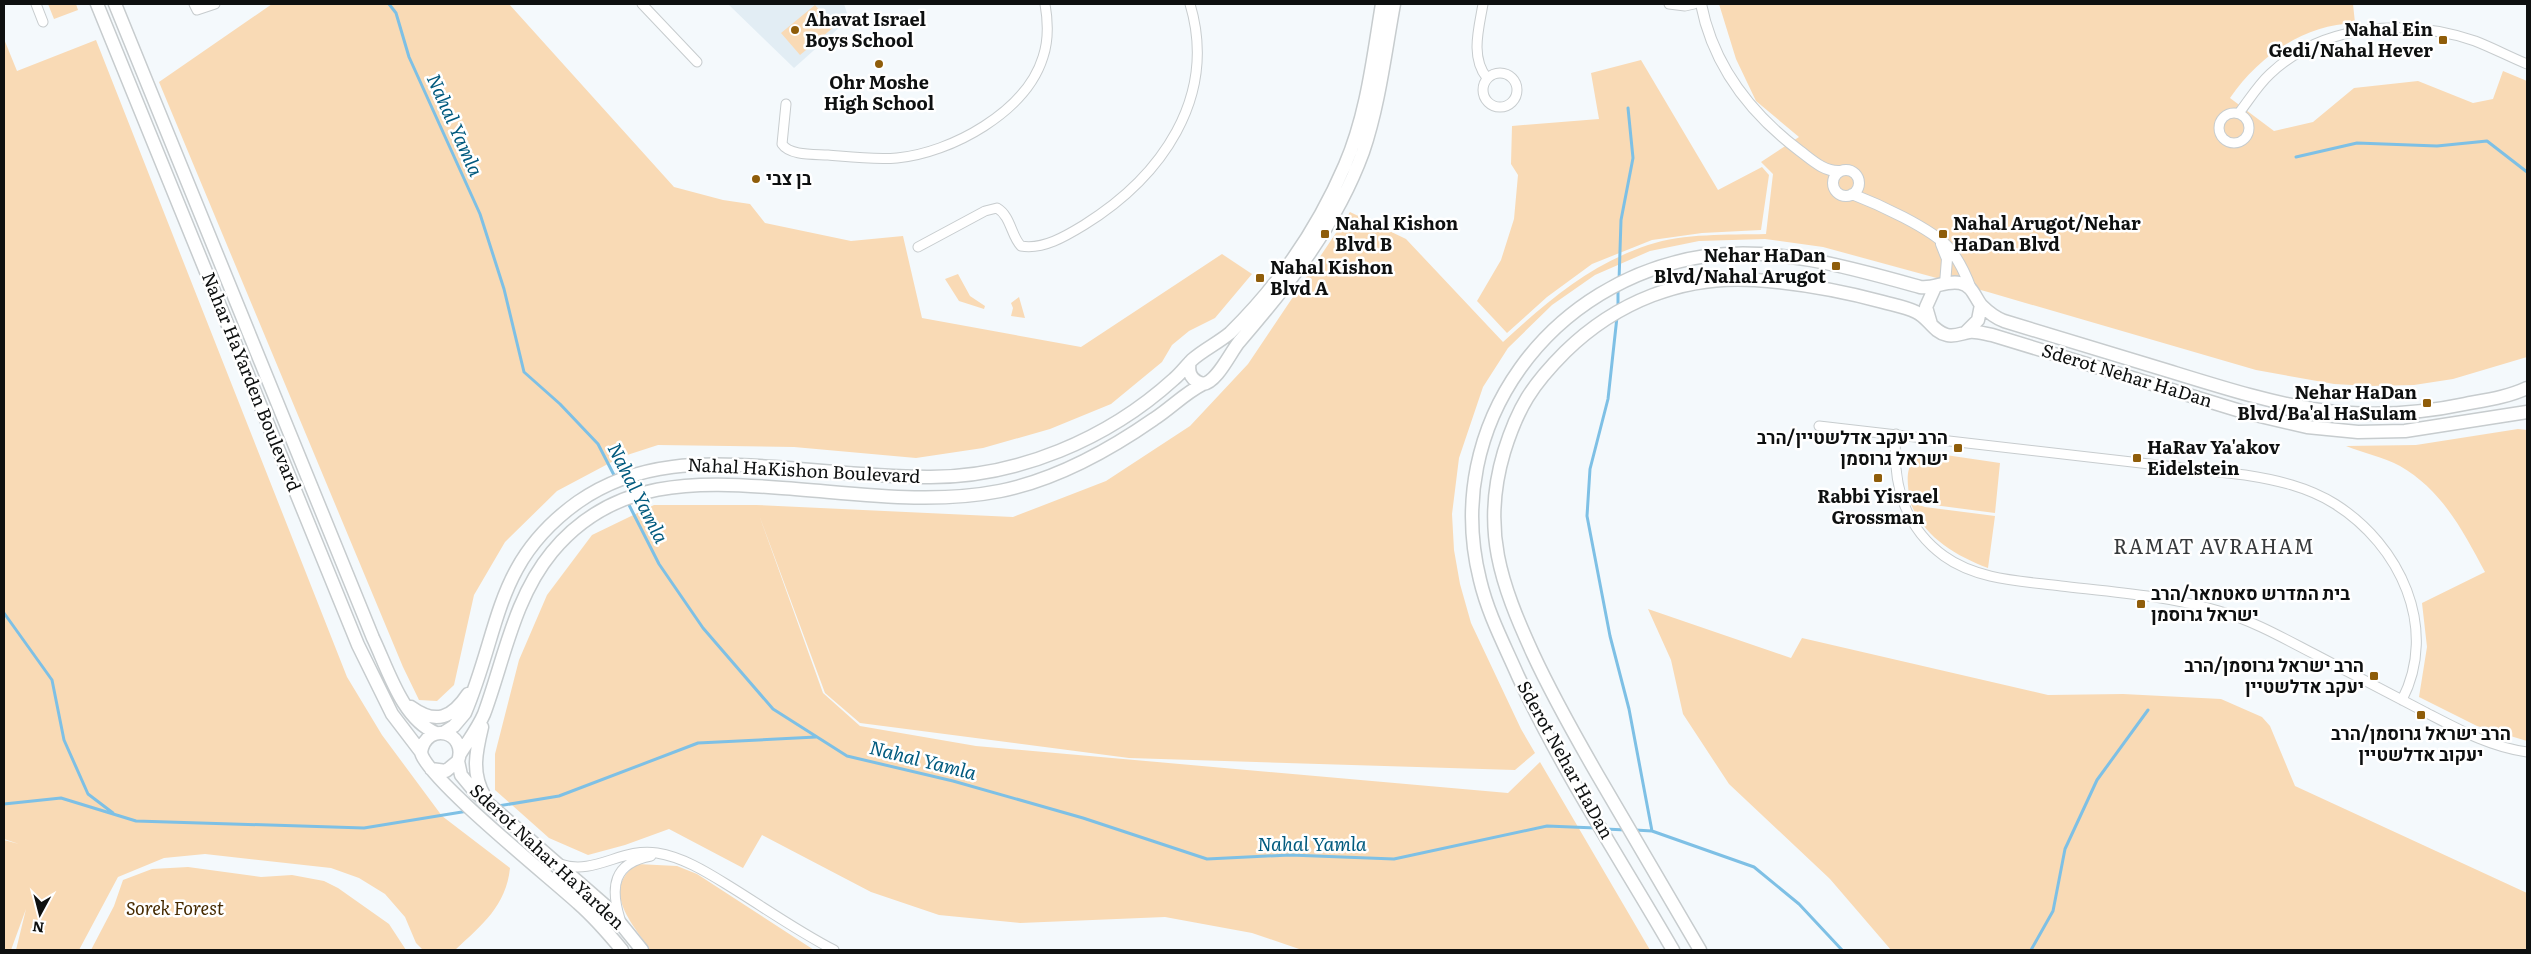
<svg xmlns="http://www.w3.org/2000/svg" width="2531" height="954" font-family="Literata,Heebo,serif">
<rect width="100%" height="100%" fill="#f4f9fc"/>
<path fill="#e2edf4" d="M728,4H844L849,19L794,68Z"/>
<path fill="#f9dab5" d="M48,4H76L78,10L54,19Z
M272,4H509L674,187L723,200L750,204L765,223L851,241L903,236L922,318L1081,347L1222,254L1252,274L1215,318L1189,331L1172,345L1162,362L1111,404L1050,429L983,448L916,458L794,447L658,445L621,457L557,491L505,542L474,595L454,685L437,701L419,700L403,667L159,82Z
M1719,4H2353L2355,23C2303,25 2259,56 2230,98L2274,131L2313,122L2354,88L2418,81L2473,103L2493,99L2503,71L2527,81V357L2453,379L2414,385L2370,386L2334,384L2256,370L1988,292L1823,247L1765,239L1699,241L1650,251L1595,275L1552,305L1508,348L1483,387L1459,458L1452,514L1454,550L1460,584L1471,623L1521,729L1535,753L1515,770L1129,758L860,723L825,693L759,515L823,693L860,726L976,746L1508,793L1540,762L1650,950H1302L1252,933L1165,917L1020,923L939,915L871,892L762,835L743,868L669,829L625,845L588,855L549,838L495,790V754L519,660L547,595L592,535L654,505H756L1013,517L1106,481L1190,426L1248,364L1350,212L1406,239L1503,342C1548,301 1589,265 1648,245C1685,233 1727,235 1766,234L1773,174L1761,162L1799,137L1756,101L1736,59Z
M815,5L834,27L800,55L781,33Z
M4,39L17,71L96,40L347,677L382,735L442,816L510,868C506,906 482,925 455,950H423L416,943L405,917L385,894L359,878L331,868L205,854L164,858L118,877L79,950H16L26,909L11,950H4V840L19,844L4,839Z
M1641,60L1718,190L1762,167L1769,175L1761,230L1702,233L1652,240L1592,264L1547,297L1507,333L1477,301L1501,260L1514,219L1518,175L1511,164L1512,126L1599,119L1591,73Z
M958,274L970,296L985,306L984,309L959,301L945,279Z
M1019,297L1025,318L1011,316L1013,308L1011,303Z
M2518,429L2527,430V741L2477,726L2419,697L2427,647L2422,603L2485,572C2463,531 2442,490 2400,466C2383,457 2363,453 2346,446L2416,445Z
M1932,453L2000,463L1995,513L1926,504L1910,500C1906,477 1904,456 1932,453Z
M1910,502L1925,507L1995,516L1988,568C1954,555 1924,537 1910,502Z
M1648,609L1791,658L1802,638L2048,695L2123,694L2221,699L2262,717L2270,726L2295,786L2527,893V950H1891L1830,879L1729,784L1683,714L1671,660Z
M637,864L677,866L697,874L814,950H650C632,923 600,890 637,864Z
M188,867L261,877L292,875L324,881L338,888L389,924L406,950H91L114,906L123,880L152,869Z"/>
<g fill="none" stroke-linecap="round" stroke-linejoin="round">
<path stroke="#7ec0e5" stroke-width="3" d="M389,4L396,13L409,57L480,214L504,289L524,372L560,404L598,444L616,479
M2296,157L2357,143L2437,146L2487,141L2527,172
M1619,281L1621,220L1633,158L1628,108
M1618,308V289
M1617,317L1608,399L1590,469L1587,516L1610,636L1629,709L1652,831
M627,501L659,564L703,628L773,709L847,756L953,781L1083,818L1207,859L1290,855L1394,859L1547,826L1596,828
M4,613L52,680L64,740L88,794L113,813
M4,804L61,798L136,821L364,828L468,811
M498,806L559,796L698,743L816,737
M1605,829L1626,830
M1635,830L1652,831L1754,867L1799,904L1842,950
M2031,950L2053,911L2065,849L2097,780L2148,710"/>
<defs>
<path id="minor" d="M36,4L43,22
M194,4L197,10L215,4
M642,4L697,62
M1483,4C1479,28 1470,57 1487,78
M1669,4L1685,6L1694,4
M1483 90a17 17 0 1 1 34 0a17 17 0 1 1-34 0Z
M786,104L782,144C790,156 815,154 828,155C851,157 874,160 897,158C951,153 1026,112 1043,57C1049,39 1048,21 1045,4
M2219 128a15 15 0 1 1 30 0a15 15 0 1 1-30 0Z
M2239,113C2249,100 2258,85 2270,74C2324,23 2407,18 2475,41C2493,48 2510,57 2527,64
M918,247L985,211L997,208C1011,216 1011,236 1021,246C1043,250 1066,236 1084,225C1161,177 1218,98 1190,4
M1819,426L2245,475C2277,480 2308,487 2335,504C2400,545 2439,628 2402,700
M1896,434C1892,482 1904,527 1944,556C1977,580 2022,581 2061,586C2114,592 2168,596 2219,611C2254,621 2285,639 2316,655C2353,674 2389,693 2425,712C2458,729 2490,747 2527,752
M560,864C595,876 622,847 657,853C682,857 705,871 726,884C762,906 797,931 834,950
M620,919C610,887 613,863 651,856"/>
<path id="tertiary" d="M1701,4C1713,65 1751,114 1800,151C1812,160 1824,172 1840,171
M1833 183a13 13 0 1 1 26 0a13 13 0 1 1-26 0Z
M1852,194C1878,204 1931,228 1949,248C1959,260 1966,275 1971,289
M1941,244L1947,259L1945,284"/>
<path id="secondary" d="M97,4L358,645L392,714L421,752
M115,4L373,638C388,669 402,719 436,733
M1931,324L1926,307L1935,287
M1965,333L1978,320L1981,305
M1190,362C1187,373 1192,381 1203,384C1217,382 1230,353 1239,342C1289,284 1336,226 1363,152C1379,105 1385,53 1394,4
M411,707C436,725 452,718 468,694
M482,727C476,752 471,773 485,797
M443,733L454,726L465,713C501,628 494,562 578,502C638,460 705,462 775,467C826,471 877,477 927,477C1017,478 1108,439 1174,379C1181,373 1186,366 1192,360C1203,350 1218,343 1230,333C1279,285 1318,228 1345,165C1367,114 1373,58 1382,4
M460,754C468,741 478,728 484,714C504,660 514,598 552,552C613,478 696,481 782,488C854,493 929,505 1000,491C1055,480 1108,451 1154,419C1171,408 1185,393 1203,384
M458,761L461,775L475,792L608,908L642,950
M431,769L446,771L458,761C468,732 427,720 421,752C424,776 552,879 578,903C594,917 608,933 622,950
M1673,950C1621,860 1562,771 1518,676C1504,644 1488,614 1480,580C1441,424 1551,279 1706,256C1777,246 1852,268 1920,287C1934,289 1946,280 1960,283C1973,286 1974,296 1981,305C1988,312 1996,318 2004,321C2060,338 2116,355 2172,372C2279,405 2351,428 2465,404C2486,400 2508,397 2527,388
M1700,950C1666,891 1631,833 1597,774C1574,734 1552,695 1533,654C1501,584 1481,529 1504,452C1518,407 1532,385 1565,352C1616,302 1683,275 1755,280C1798,283 1842,291 1883,302C1894,305 1906,307 1916,312C1928,317 1933,332 1947,335C1955,337 1962,333 1969,332C1977,331 1985,334 1992,335L2247,413L2307,427L2358,432L2405,431L2527,412"/>
</defs>
<use href="#minor" stroke="#c7ccce" stroke-width="11"/>
<use href="#tertiary" stroke="#c7ccce" stroke-width="12"/>
<use href="#secondary" stroke="#c7ccce" stroke-width="15"/>
<use href="#minor" stroke="#fff" stroke-width="9"/>
<use href="#tertiary" stroke="#fff" stroke-width="10"/>
<use href="#secondary" stroke="#fff" stroke-width="12"/>
</g>
<g fill="#8f5d0a" stroke="#fff" stroke-width="2">
<circle cx="795" cy="30" r="5"/>
<rect x="2438" y="35" width="10" height="10" rx="2.5"/>
<circle cx="879" cy="64" r="5"/>
<circle cx="756" cy="179" r="5"/>
<rect x="1320" y="229" width="10" height="10" rx="2.5"/>
<rect x="1938" y="229" width="10" height="10" rx="2.5"/>
<rect x="1831" y="261" width="10" height="10" rx="2.5"/>
<rect x="1255" y="273" width="10" height="10" rx="2.5"/>
<rect x="2422" y="398" width="10" height="10" rx="2.5"/>
<rect x="1953" y="443" width="10" height="10" rx="2.5"/>
<rect x="2132" y="453" width="10" height="10" rx="2.5"/>
<rect x="1873" y="473" width="10" height="10" rx="2.5"/>
<rect x="2136" y="599" width="10" height="10" rx="2.5"/>
<rect x="2369" y="671" width="10" height="10" rx="2.5"/>
<rect x="2416" y="710" width="10" height="10" rx="2.5"/>
</g>
<g text-anchor="middle" stroke-width="5" stroke-linejoin="round" paint-order="stroke">
<g font-size="18" font-weight="bold" fill="#0e1010" stroke="#fff" text-anchor="start">
<text x="805" y="26">Ahavat Israel<tspan x="805" dy="21">Boys School</tspan></text>
<text x="2433" y="36" text-anchor="end">Nahal Ein<tspan x="2433" dy="21">Gedi/Nahal Hever</tspan></text>
<text x="879" y="89" text-anchor="middle">Ohr Moshe<tspan x="879" dy="21">High School</tspan></text>
<text x="766" y="185">בן צבי</text>
<text x="1335" y="230">Nahal Kishon<tspan x="1335" dy="21">Blvd B</tspan></text>
<text x="1953" y="230">Nahal Arugot/Nehar<tspan x="1953" dy="21">HaDan Blvd</tspan></text>
<text x="1826" y="262" text-anchor="end">Nehar HaDan<tspan x="1826" dy="21">Blvd/Nahal Arugot</tspan></text>
<text x="1270" y="274">Nahal Kishon<tspan x="1270" dy="21">Blvd A</tspan></text>
<text x="2417" y="399" text-anchor="end">Nehar HaDan<tspan x="2417" dy="21">Blvd/Ba'al HaSulam</tspan></text>
<text x="1948" y="444" text-anchor="end">הרב יעקב אדלשטיין/הרב<tspan x="1948" dy="21">ישראל גרוסמן</tspan></text>
<text x="2147" y="454">HaRav Ya'akov<tspan x="2147" dy="21">Eidelstein</tspan></text>
<text x="1878" y="503" text-anchor="middle">Rabbi Yisrael<tspan x="1878" dy="21">Grossman</tspan></text>
<text x="2151" y="600">בית המדרש סאטמאר/הרב<tspan x="2151" dy="21">ישראל גרוסמן</tspan></text>
<text x="2364" y="672" text-anchor="end">הרב ישראל גרוסמן/הרב<tspan x="2364" dy="21">יעקב אדלשטיין</tspan></text>
<text x="2421" y="740" text-anchor="middle">הרב ישראל גרוסמן/הרב<tspan x="2421" dy="21">יעקוב אדלשטיין</tspan></text>
</g>
<g font-size="18" fill="#0e1010" stroke="#fff">
<text transform="translate(2127 376) rotate(17)" y="6">Sderot Nehar HaDan</text>
<text transform="translate(251 382) rotate(68)" y="6">Nahar HaYarden Boulevard</text>
<text transform="translate(804 471) rotate(3)" y="6">Nahal HaKishon Boulevard</text>
<text transform="translate(1565 760) rotate(61)" y="6">Sderot Nehar HaDan</text>
<text transform="translate(547 857) rotate(43)" y="6">Sderot Nahar HaYarden</text>
</g>
<g font-size="18" font-style="italic" fill="#462a00" stroke="#fff">
<text x="175" y="915">Sorek Forest</text>
</g>
<g font-size="19" font-style="italic" fill="#015a7e" stroke="#fff">
<text transform="translate(455 125) rotate(66)" y="7">Nahal Yamla</text>
<text transform="translate(638 493) rotate(63)" y="7">Nahal Yamla</text>
<text transform="translate(923 760) rotate(14)" y="7">Nahal Yamla</text>
<text x="1312" y="851">Nahal Yamla</text>
</g>
<g font-size="20" letter-spacing="1" fill="#373a3c" stroke="#fff">
<text x="2214" y="554">RAMAT AVRAHAM</text>
</g>
</g>
<rect width="2531" height="954" fill="none" stroke="#0e1010" stroke-width="10"/>
<g transform="translate(40 914) rotate(187)" stroke="#ffffff" stroke-width="4" paint-order="stroke">
<path d="M0-4L9 19L0 12L-9 19Z" fill="#0e1010"/>
<text y="-8" font-size="14" font-weight="bold" text-anchor="middle" fill="#0e1010">N</text>
</g>
</svg>
